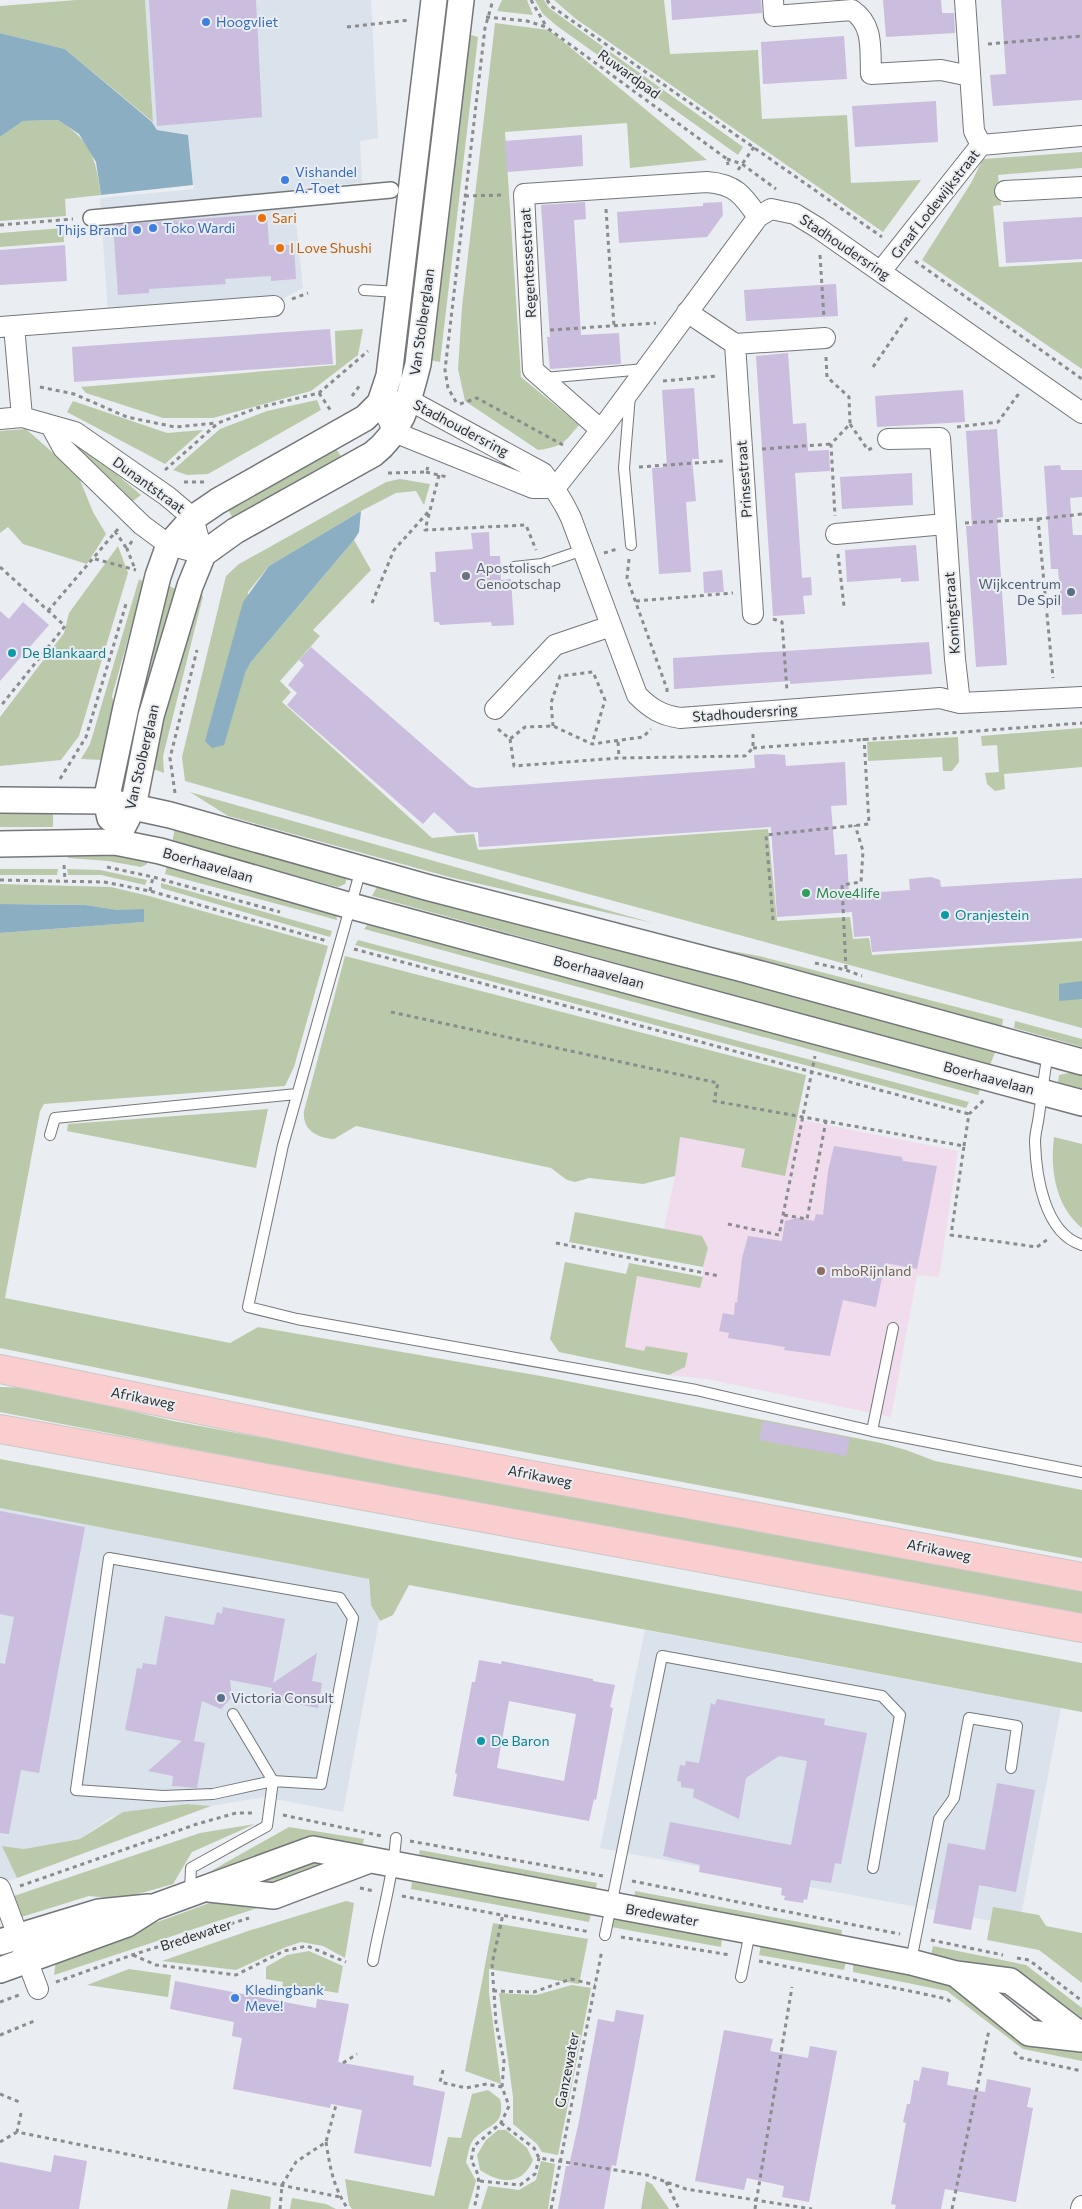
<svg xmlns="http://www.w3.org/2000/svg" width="1082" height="2209" font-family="Commissioner,sans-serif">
<rect width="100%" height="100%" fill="#eaedf1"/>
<path fill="#dae2ec" d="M145,0H371L378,138L360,141L362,183L305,187L293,193L303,288L275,303L108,314L100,198L194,189L188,135L157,130L153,122Z
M0,1508L368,1578L371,1604L379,1621L343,1812L264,1797L211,1806L187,1804L111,1817L80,1839L24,1849L3,1846L17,1878L0,1883Z
M645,1630L1061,1708L1019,1926L600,1848Z"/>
<path fill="#f0dcec" d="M796,1119L958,1151L939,1277L917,1275L891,1417L707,1379L669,1375L685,1367L646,1346L644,1351L625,1347L637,1276L700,1288L703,1277V1267L708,1248L702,1237L664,1229L675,1176L680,1137L745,1149L784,1176Z"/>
<path fill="#bbc9ab" d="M76,0H145L153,122L65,49L0,33V6Z
M502,0H527L533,15L497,11Z
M535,0H544L549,8L743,147L738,155L557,26L543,14Z
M554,0H664L670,54L758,50L762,119L847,115L851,183L921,180L883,232L576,19Z
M495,23L549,30L707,160L630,168L627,123L505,132L521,377L579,425C564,443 562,447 538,450L465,401L458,369L462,307Z
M436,31H450L411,355L398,354Z
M464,33L478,37L440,362L425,359Z
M58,120C92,142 95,156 101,195L65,199L66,216L0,221V137L23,121Z
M1082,152V168L998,175L1001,205L993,206L999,267L1082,262V369L922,260L971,183L983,159Z
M63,228L64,242L0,247V233Z
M363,329L358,355L311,391L213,418H163L86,393L81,387L336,365L335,331Z
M317,400L321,410L208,474L187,475L173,470L220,429L267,411Z
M73,401L167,433L203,430L165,464L67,412Z
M26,429L78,475L93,512L106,534L87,564L23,544L8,527L0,533V431Z
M72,436L141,495L133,501L65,442Z
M334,446L341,456L232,517L227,507Z
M400,479L430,484L424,505L416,491L396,493L361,511L269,566L248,592L245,673L251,662L354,540L371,570L313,630L320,636L280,681L291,692L282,702L432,838L474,834L478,850L768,829L777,921L850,917L853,939L869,938L872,955L1082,941V1028L441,854L185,781L182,757L226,576L239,564L386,482Z
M118,546L128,573L79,736L61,760L0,766V717L64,633L69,613Z
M139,579L144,582L112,696L116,714L104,760L81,759L90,744Z
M164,584L176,589L130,765L121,761Z
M198,594L203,596L163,756L164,773L148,767L161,716L168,704Z
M1082,728V767L1004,774L1005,789L995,791L987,784L985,773L999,772L997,745L982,746L981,736Z
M958,737L959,762L952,771H943L942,757L868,761L867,742Z
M190,792L653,923L453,878L228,816Z
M0,810H53V827H0Z
M175,828L342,872L347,878L345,884L338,887L172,843Z
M68,850L149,856L147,864L141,867L108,861L68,858Z
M168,861L336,912L337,920L165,874Z
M0,869H58L57,875H0Z
M67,869L100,870L147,880L145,885L101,875H68Z
M380,881L996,1050L990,1065L372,896Z
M161,883L332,931L330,937L161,888Z
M0,884L111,887L149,896L328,946L294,1067L285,1086L44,1104L40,1111L5,1298L230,1343L258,1327L552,1378L881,1443L906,1450L935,1461L1082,1490V1558L314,1412L0,1348V933L143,922L144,910H118L86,905L0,904Z
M370,922L981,1087L978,1095L364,929Z
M358,940L969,1102L966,1108L355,945Z
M721,949L759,956L1003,1019L1002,1026Z
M345,956L806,1075L785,1176L741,1167L745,1149L680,1137L675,1176L643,1184L589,1178L575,1182L567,1180L551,1168L356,1126L334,1139C317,1138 302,1130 304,1111Z
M1015,1021L1082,1039V1047L1014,1028Z
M1078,1071L1082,1072V1089L1058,1082L1059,1075Z
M268,1109L256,1168L67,1131L68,1124Z
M1054,1137L1082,1144V1228C1055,1206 1050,1169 1054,1137Z
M575,1212L702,1236L708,1248L703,1267L569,1242Z
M565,1262L626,1274L629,1263L703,1277L700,1288L637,1276L625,1347L644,1351L646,1346L688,1353L685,1367L669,1375L559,1352L550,1339Z
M0,1387L34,1388L173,1421L1082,1590V1616L647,1537L0,1412Z
M0,1459L1082,1663V1712L409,1585L393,1615L380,1621L371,1605L369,1579L0,1508Z
M187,1804L211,1806L17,1878L2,1846L24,1849L80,1839L123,1812Z
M255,1824L192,1852L173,1884L120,1899L89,1896L18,1918L11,1897L200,1833Z
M289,1827L364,1839L362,1849L307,1842L211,1871Z
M420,1850L597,1883L595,1893L418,1861Z
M310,1858L342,1862L272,1886L231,1885Z
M412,1882L591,1914L589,1922L411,1889Z
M635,1891L842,1930L841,1938L634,1900Z
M215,1901L267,1905L54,1975L56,1959Z
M346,1901L354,1903L345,1958L323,1946L301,1942L286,1947L236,1970L162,1961L248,1931Z
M993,1907L1039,1915L1046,1926L1082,1933V1983L1039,1950L987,1940Z
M612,1916L722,1938L721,1947L611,1927Z
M493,1923L588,1939L579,1984L489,1969V1993L501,2084L465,2071Z
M761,1945L846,1961L844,1970L759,1955Z
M933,1946L1026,1965L1082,2008V2028L1008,1970L931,1955Z
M309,1951L343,1966L338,1993L315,1989L298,1996L281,1992L283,1982L266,1979V1967L287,1955Z
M853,1963L955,1981L1082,2049V2061L1023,2049L947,1991L853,1972Z
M129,1969L171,1975L168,1997L87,1985Z
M572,1985L591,1988L558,2155L542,2152L537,2144L513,2124V2097L499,1993L536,1995Z
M488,2090L500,2099C506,2126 489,2123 474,2139C469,2144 468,2155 466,2162L476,2181L468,2209H352L349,2205L345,2179L434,2196L448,2137L461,2138L472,2094Z
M498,2130H506L527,2148L533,2160C522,2186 501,2184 480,2170L477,2155L486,2140Z
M541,2161L555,2164L548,2209H481L488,2186L519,2190L536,2180Z
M646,2181L652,2184L669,2209H641Z
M231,2189L271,2197L270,2209H227Z
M292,2198L326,2204L336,2209H290Z"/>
<path fill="#8caec2" d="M0,33L65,49L152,122L157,130L188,135L193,185L101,195L96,162L79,134L58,120L23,121L0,137Z
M361,511L359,532L354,540L251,662L245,673L224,745L212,748L205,741L243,602L269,566Z
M0,904L86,905L118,910L144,909V922L0,933Z
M1082,981V999L1059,1001V984Z"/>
<path fill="#cabddd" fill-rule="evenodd" d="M149,0H256L262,117L157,126Z
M671,0H761L762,13L672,20Z
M883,0H941L942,13H954L955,33L886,37Z
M1001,0H1082V100L993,106L990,75L1006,74Z
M844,36L847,79L763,84L761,42Z
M936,101L938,142L855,147L852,106Z
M582,135L583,166L507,172L505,141Z
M585,202L586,219L574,220L581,335L619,333L621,364L550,369L547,337H550L541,205Z
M722,202L723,215L707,237L619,243L617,212L703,206V203Z
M267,214L269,245H294L296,279L271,281V276L225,279L226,284L149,289V293L118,295L113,225Z
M1082,217V259L1006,263L1003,222Z
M65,245L67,281L0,285V250Z
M836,284L838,316L746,321L744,290Z
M330,329L333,364L74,382L72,347Z
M788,353L793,424L806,423L808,451L829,450L830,471L795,473L802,578L811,577L812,595L803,596L805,614L773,616L756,356Z
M694,388L699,459H692L696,501L686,502L691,572L659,574L652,468L667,467L662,390Z
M963,390L965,422L877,427L875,396Z
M997,429L1003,517L997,518L1007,665L976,667L966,526H972L966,431Z
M1060,465L1061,470H1082V497L1070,498L1073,535H1082V614L1062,615L1058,569H1051L1044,466Z
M912,473L913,505L842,509L840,477Z
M489,532L490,556H500L501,580L511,579L514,625L492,626L491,622L440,625L439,622H434L430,572H436L435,552L473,549L471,533Z
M916,545L919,581L901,582V578L847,582L845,550Z
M722,570L724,592L704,593L703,572Z
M23,602L49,625L0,681V611L9,619Z
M929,642L932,674L790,684V681L674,689L673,658Z
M311,647L470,786L476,788L755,768L754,755L773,754L785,755L786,766L845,762L847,805L831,806L835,855L847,854L849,894L910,890L909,879L931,877L940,880L941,887L1082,878V938L872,952L870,936L854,937L852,912L777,917L771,827L479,847L478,832L457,833L434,812L423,824L287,705L297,693L288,685L304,665L299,660Z
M834,1146L902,1157L903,1161L937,1166L917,1269L885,1263L876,1307L843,1300L830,1356L784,1350L785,1347L728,1338L729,1333L719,1331L723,1313L734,1315L735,1302L737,1303L742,1258L748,1236L782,1241L785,1221L797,1218L814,1221L816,1214L823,1215L828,1171Z
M763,1421L850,1438L846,1456L759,1440Z
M0,1511L85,1527L39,1773L21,1770L9,1834L0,1833V1663L5,1664L14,1617L0,1614Z
M223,1607L285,1619L273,1683L317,1653L312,1681L322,1683L318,1708L270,1699L272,1688L230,1680L232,1697L221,1709L202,1701L194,1741L205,1743L197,1788L172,1786L173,1776L148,1771L182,1741L125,1730L137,1668L142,1669L143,1663L156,1665L165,1616L214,1625L217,1612L222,1614Z
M479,1660L501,1664L502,1661L593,1679V1681L615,1685L610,1707L613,1708L596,1800L594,1799L589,1821L453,1796L457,1774L455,1773L472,1682H475ZM509,1701L576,1714L564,1781L497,1768Z
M717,1699L825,1719L824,1725L867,1733L841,1864L835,1863L831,1883L811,1880L807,1900L804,1899L803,1903L784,1900L785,1896L781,1895L782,1888L699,1872L700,1865L663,1856L670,1822L791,1845L807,1761L779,1756L746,1778L739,1819L693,1797L694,1789L681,1787V1782L677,1781L680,1765L685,1766L686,1761L699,1763L711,1703L715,1705Z
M997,1783L1035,1790L1016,1892L979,1885L971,1930L933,1923L948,1843L985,1850Z
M175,1981L316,2008L317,1999L349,2004L338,2062L414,2076L413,2085L445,2092L431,2167L354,2153L362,2110L331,2104L330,2108L233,2089L242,2038L232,2036L234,2022L170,2009Z
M616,2010L644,2015L616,2166L612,2165L604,2209H558L566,2166H569L579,2121L598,2019L614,2022Z
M724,2030L773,2039L770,2051L808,2058L810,2046L837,2051L809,2202L782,2197L784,2186L747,2178L744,2190L695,2181Z
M922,2067L949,2072L947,2085L985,2092L987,2079L1031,2088L1027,2107L1033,2108L1016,2202L945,2189L941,2209H895L896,2205L891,2204L906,2123L903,2122L907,2104H910L914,2080L919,2081Z
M54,2155L87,2161L79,2209H0V2162L51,2172Z"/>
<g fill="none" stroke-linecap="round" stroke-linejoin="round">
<defs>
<path id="service" d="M364,290L399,292
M544,378L645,369
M630,395L624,468L631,545
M514,567L542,564L583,550
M361,869L283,1145L248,1307L297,1319L696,1390L872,1431L1082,1472
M1048,1054C1044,1074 1042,1094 1039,1115C1038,1124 1035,1133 1035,1142C1036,1175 1044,1233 1082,1245
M50,1135L55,1118L297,1094
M872,1431L893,1328
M109,1558L340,1598L353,1618L321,1784L273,1781L213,1794L163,1796L76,1790Z
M190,1892L191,1868L267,1826L273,1781L233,1714
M605,1935L662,1656L882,1696L900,1715L873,1868
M373,1961C380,1921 393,1879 396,1838
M911,1961L939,1819L954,1798L969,1718L1017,1726L1011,1768
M741,1977L750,1932"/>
<path id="pedestrian" d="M91,218L391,190"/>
<path id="minor" d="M773,0L774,16L852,10C874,25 870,49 871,74L941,70L970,76
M965,0L974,131L981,145
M1005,191L1082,187
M881,271L981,145L1082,136
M687,312L735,344L753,614
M14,326L22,417
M0,327L274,306
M735,344L825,338
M0,419L22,417L75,432L167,496L193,518L203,554
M51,426L63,448L142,525L169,545L203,554
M601,430L533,370L524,194L707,182C735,184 743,195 758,217
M888,439L940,438L955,659L960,703
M555,488H533L394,432L380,403L409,400L543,473C554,487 563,501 571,518L637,695C651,709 661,715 680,718L940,698L960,703L1082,697
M555,488L601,430L758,217L771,209L795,214L818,228L1082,413
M836,534L945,524
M495,709L555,645L611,626
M0,1888L38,1989
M1081,2209L1082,2206"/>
<path id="tertiary" d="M0,800L106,801L170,815L426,887L739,968L1082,1062
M110,818L106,801L126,707L158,576L169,545L193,518L218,501L365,418L380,403L389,376L434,0
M115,842L133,807L151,716L190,586L203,554L235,531L373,454C402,432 409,399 418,364L461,0
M0,844L115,842L160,851L351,906L1082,1103
M209,1889L274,1896L367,1861
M0,1942L99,1912L149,1907
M0,1970L127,1924L154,1907L313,1849L750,1931L911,1962L956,1974L1010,1981L1082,2036
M956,1974L1029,2033L1082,2039"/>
<path id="primary" d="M0,1369L402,1451L1082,1577
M0,1429L1082,1628"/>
</defs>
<use href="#service" stroke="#74777a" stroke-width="12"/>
<use href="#pedestrian" stroke="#74777a" stroke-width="18"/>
<use href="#minor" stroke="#74777a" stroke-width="22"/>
<use href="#tertiary" stroke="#74777a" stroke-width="28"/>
<use href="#primary" stroke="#c8c9c9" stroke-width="30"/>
<path stroke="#8a8c8e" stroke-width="3" stroke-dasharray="4 4" stroke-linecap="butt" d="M531,0L546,26
M547,0L551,6L882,237
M486,17L527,21L546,27L727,159L728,165
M347,27L410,20
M988,44L1082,36
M727,159L742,164L776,189
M738,170L754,147
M465,196L504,195
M606,209L614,326
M0,225L73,219
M820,255L824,319
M915,261L1082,379
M292,299L308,293
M550,330L656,323
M826,357L827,377L849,397L850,424L831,444L835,516
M873,367L908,316
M663,381L717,376
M40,387L74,394L127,417L175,427L217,423
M319,393L331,411
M352,396L360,385
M456,402L448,388L445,370L485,28L493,0
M460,404L477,398L563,445
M850,424L868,450L872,448
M957,427L998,422L1020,392
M762,449L831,444
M639,467L723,461
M165,470L218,423L257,408L319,393L368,351
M426,472L447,477
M388,473L426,472L428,467
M439,475L425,530L526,525L536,550
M184,482H205
M1038,519L1082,514
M965,523L1038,519L1053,678
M115,531L127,549
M132,541L127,549L135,569
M604,553L617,549
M838,554L844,606
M95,559L136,570
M629,559L627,578L667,689V693
M0,567L65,626L0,707
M636,601L733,593
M372,603L394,550L429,511
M48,611L118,529
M773,619L782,622L787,691
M553,726L551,703L560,676L593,672L605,700L592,744
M498,729L510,739L525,727L553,726L592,744L643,737L651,729
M510,739L514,766L619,758L745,756L753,748V732
M618,742L619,758
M753,748L1082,723
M60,779L86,737L126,604
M175,793L170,758L197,650
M64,865L65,880
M107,867L153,877L280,912
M0,880L104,882L150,891L327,941
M150,891L153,877
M773,920L766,835L869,824L864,738
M354,949L969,1114
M815,963L846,970L862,976
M846,969L842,885L861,882L863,851L855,825
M391,1012L718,1083L714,1101L964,1146L951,1235L1037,1247L1048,1239
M964,1146L969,1114L984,1100
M784,1215L807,1219L826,1121
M728,1224L779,1235L815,1056
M556,1243L719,1276
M283,1815L382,1836
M410,1841L603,1876
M632,1881L900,1934
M20,1886L197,1824L236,1813H254
M360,1888L374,1891
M402,1896L590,1932
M621,1937L730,1955
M931,1940L1003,1955
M133,1955L156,1965L236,1975L284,1951L307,1946L346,1962
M1017,1958L1029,1960L1082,2001
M759,1961L915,1992L947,1999L952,2003
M56,1982L132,1955L249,1918
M493,1991L534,1992L571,1979L595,1985
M0,2002L19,1995
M0,2035L37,2020
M1014,2052L1021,2058L1082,2071
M343,2063L357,2054
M443,2070L440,2082L466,2088L487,2084L502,2087L509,2106L501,2123L474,2146L471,2161C483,2177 478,2191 474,2209
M502,2087L504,2061L496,2023L492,1964L503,1914
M0,2094L22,2103
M21,2113L17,2132L340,2197
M501,2123L534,2148L539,2158L647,2175L686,2189L812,2209
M0,2142L17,2132
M326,2142C330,2167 333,2187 348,2209
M480,2181L520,2185L535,2174L539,2158
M666,2182L679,2209
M280,2209L282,2185L296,2162L326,2142L336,2105
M551,2209L602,1950
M755,2209L792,1987
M952,2209L989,2030"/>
<use href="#service" stroke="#fff" stroke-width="10"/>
<use href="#pedestrian" stroke="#fff" stroke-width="15"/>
<use href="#minor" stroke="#fff" stroke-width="20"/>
<use href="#tertiary" stroke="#fff" stroke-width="25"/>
<use href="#primary" stroke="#facdcf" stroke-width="28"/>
</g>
<g fill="#3f7fe0" stroke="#eaedf1" stroke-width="2">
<circle cx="206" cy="22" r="5"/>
<circle cx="285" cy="180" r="5"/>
<circle cx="153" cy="228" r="5"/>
<circle cx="137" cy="230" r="5"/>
<circle cx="235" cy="1998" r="5"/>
</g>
<g fill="#e8710a" stroke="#eaedf1" stroke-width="2">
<circle cx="262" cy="218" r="5"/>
<circle cx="280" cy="248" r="5"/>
</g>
<circle fill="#6b7280" stroke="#eaedf1" stroke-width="2" cx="466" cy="576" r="5"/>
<g fill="#5c6f8a" stroke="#eaedf1" stroke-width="2">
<circle cx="1071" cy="592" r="5"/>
<circle cx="221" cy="1698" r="5"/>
</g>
<g fill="#0f9aa8" stroke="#eaedf1" stroke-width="2">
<circle cx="12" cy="653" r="5"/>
<circle cx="945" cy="915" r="5"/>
<circle cx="481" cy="1741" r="5"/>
</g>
<circle fill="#2e9e5b" stroke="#eaedf1" stroke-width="2" cx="806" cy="893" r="5"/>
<circle fill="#8d6e63" stroke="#eaedf1" stroke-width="2" cx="821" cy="1271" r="5"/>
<g text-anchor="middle" stroke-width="4" stroke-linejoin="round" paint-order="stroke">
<g font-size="14" fill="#366cbe" stroke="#eaedf1" text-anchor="start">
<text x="216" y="27">Hoogvliet</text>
<text x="295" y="177">Vishandel<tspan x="295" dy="16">A. Toet</tspan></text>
<text x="163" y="233">Toko Wardi</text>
<text x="127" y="235" text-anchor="end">Thijs Brand</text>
<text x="245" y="1995">Kledingbank<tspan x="245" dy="16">Meve!</tspan></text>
</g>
<g font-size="14" fill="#2d2e2f" stroke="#eaedf1">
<text transform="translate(629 74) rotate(36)" y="5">Ruwardpad</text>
<text transform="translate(935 204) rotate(-52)" y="5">Graaf Lodewijkstraat</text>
<text transform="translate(845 247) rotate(34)" y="5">Stadhoudersring</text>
<text transform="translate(528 263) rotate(-93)" y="5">Regentessestraat</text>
<text transform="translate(422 322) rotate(-82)" y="5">Van Stolberglaan</text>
<text transform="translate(461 428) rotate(28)" y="5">Stadhoudersring</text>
<text transform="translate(744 479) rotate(-94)" y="5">Prinsestraat</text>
<text transform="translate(149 485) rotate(36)" y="5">Dunantstraat</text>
<text transform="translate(952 613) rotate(-94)" y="5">Koningstraat</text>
<text transform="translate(745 713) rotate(-4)" y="5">Stadhoudersring</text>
<text transform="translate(142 757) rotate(-77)" y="5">Van Stolberglaan</text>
<text transform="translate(208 865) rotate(16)" y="5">Boerhaavelaan</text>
<text transform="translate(599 972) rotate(15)" y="5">Boerhaavelaan</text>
<text transform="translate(989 1078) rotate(15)" y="5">Boerhaavelaan</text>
<text transform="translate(143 1398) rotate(11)" y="5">Afrikaweg</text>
<text transform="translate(540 1476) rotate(11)" y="5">Afrikaweg</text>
<text transform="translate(939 1550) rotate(11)" y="5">Afrikaweg</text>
<text transform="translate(662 1915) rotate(10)" y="5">Bredewater</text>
<text transform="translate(196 1935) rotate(-18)" y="5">Bredewater</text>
<text transform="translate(567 2070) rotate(-79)" y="5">Ganzewater</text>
</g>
<g font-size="14" fill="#c56008" stroke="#eaedf1" text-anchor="start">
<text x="272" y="223">Sari</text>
<text x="290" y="253">I Love Shushi</text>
</g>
<g font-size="14" fill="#5b616d" stroke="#eaedf1" text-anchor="start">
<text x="476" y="573">Apostolisch<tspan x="476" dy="16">Genootschap</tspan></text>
</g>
<g font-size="14" fill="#4e5e75" stroke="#eaedf1" text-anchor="end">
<text x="1061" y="589">Wijkcentrum<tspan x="1061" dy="16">De Spil</tspan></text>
<text x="231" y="1703" text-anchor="start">Victoria Consult</text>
</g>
<g font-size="14" fill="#0d838f" stroke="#eaedf1" text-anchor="start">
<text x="22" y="658">De Blankaard</text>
<text x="955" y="920">Oranjestein</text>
<text x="491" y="1746">De Baron</text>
</g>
<g font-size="14" fill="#27864d" stroke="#eaedf1" text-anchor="start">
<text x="816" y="898">Move4life</text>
</g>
<g font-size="14" fill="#785e54" stroke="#eaedf1" text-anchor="start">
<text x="831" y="1276">mboRijnland</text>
</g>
</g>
</svg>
